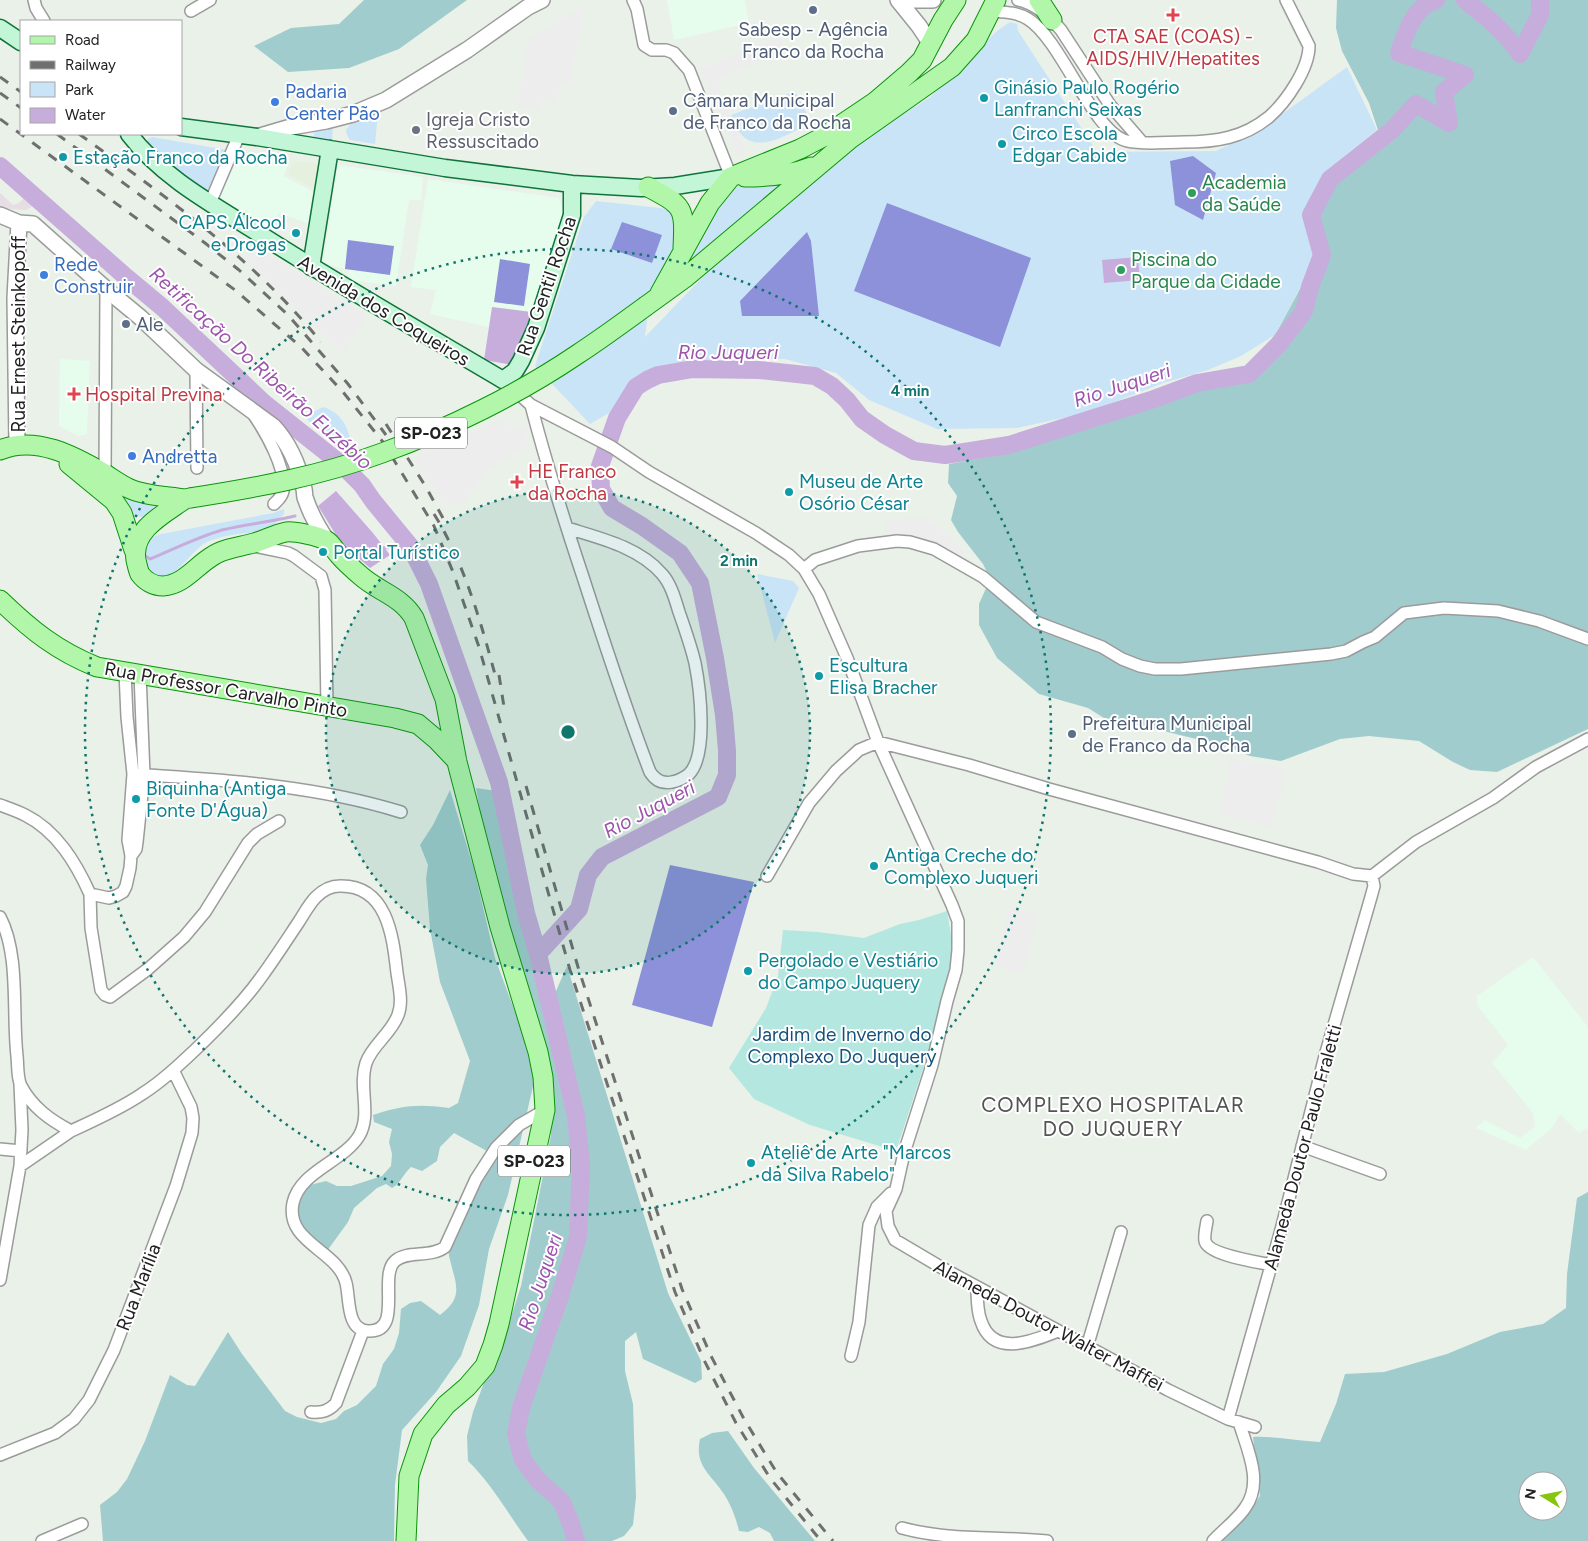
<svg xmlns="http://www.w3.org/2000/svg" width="1588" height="1541" font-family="Figtree,sans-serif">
<rect width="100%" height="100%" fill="#e9f1e9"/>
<path fill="#e6fded" d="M667,0H745L749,23L674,40Z
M250,155L289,160L284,176L315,193L309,224L279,213L267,232L219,198L237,161Z
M338,165L423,177L421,200H409L396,286L349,280V270L323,263Z
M428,179L559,198L563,212L531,312L493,307L489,327L430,314L436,290L411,287Z
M60,359L90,361L87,434L79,436L59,426Z
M1533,957L1588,1027V1131L1586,1128L1579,1133L1560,1114L1552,1128L1526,1150L1476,1128L1485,1120L1520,1138L1535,1127L1533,1113L1492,1063L1508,1045L1477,1005V996Z"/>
<path fill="#e5f1de" d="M293,161L320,164L315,189L288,174Z"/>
<path fill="#b3e7df" d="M947,911L954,953L938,1023L896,1151L810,1125L754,1099L729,1068L766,1008L778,976L783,930L818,932L864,938L900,924L919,920Z"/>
<path fill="#a1cccd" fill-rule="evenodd" d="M364,0H467L399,49L349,68L288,72L254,46L291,28L339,24Z
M1337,0H1588V729L1497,772L1470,770L1453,762L1419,741L1369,736L1340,739L1281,761L1250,756L1229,747L1139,725L1104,718L1088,708L1039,694L997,658L979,625V604L987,586L988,574L983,564L958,532L951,520L957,496L948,483L949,464L994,456L1199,387L1233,383L1259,357L1274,337L1316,259L1308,220L1332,170L1379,133L1369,103L1342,51L1336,28Z
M476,788L497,791L522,914L536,958L546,999L553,998L567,966L668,1293L701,1361L702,1379L695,1383L643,1359L636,1332L625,1341V1371L633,1404L636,1497L633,1525L624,1536L612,1541H528C508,1514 492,1484 468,1461L467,1436L473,1412L485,1380L501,1348L521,1286L551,1135L552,1088L498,890L481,816Z
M450,790L474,869L495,958L524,1036L534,1082L508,1195L489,1249L479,1305L461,1356L436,1392L402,1430L395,1485L394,1541H103L100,1505L117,1492L127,1479L145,1441L170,1375L187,1385L195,1386L228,1332L242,1354L285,1411L297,1417L321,1423L336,1419L344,1411L357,1405L376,1386L383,1364L394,1349L399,1333L401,1309L410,1303L421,1301L440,1315C464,1297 456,1285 450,1260C449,1256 448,1253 449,1249C459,1215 478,1186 496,1156L454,1133L440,1147L437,1161L422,1171L411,1167C404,1173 400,1184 392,1188L386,1184L377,1188L354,1208L348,1222L327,1251L298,1228L295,1205L306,1186L326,1181L337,1186H351L382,1176L391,1166L392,1154L389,1142L392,1129L374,1122L373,1115C403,1105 418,1104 449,1108L458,1103L470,1061L440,982L430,929L426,879L428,865L420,845L433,825Z
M1588,1192V1541H1216L1244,1519L1260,1496L1253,1437C1276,1436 1297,1441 1320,1442L1336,1404L1345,1374L1384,1372L1447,1354L1500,1332L1543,1324L1566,1308L1567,1274L1577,1198ZM1528,1481H1558V1511H1528Z
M728,1431L754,1468L815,1541H774L770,1533L759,1527L748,1532L739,1531C736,1518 731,1505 724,1494C711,1474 694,1466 700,1439L712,1433Z"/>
<path fill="#cae4f7" d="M1010,22L1017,24L1018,31L1097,152L1216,151L1260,130L1347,67L1377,130L1328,169L1307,220L1315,259L1275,335L1241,356L1208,370L1163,383L1086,413L1017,428L937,429L869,400L836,373L785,359H720L694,364L590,424L535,366L584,217L596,201L661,208L671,211L675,216L676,241L669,265L651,288L645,337L762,215L816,170L930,97L997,31Z
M793,92L798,95L811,123C789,133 755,158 737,129C734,125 733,119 731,115Z
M378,113L375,144L350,140L347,135L346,130L351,123Z
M333,126L332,140L314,137V131Z
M152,137L227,150L207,198L145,144L148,139Z
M791,180L679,273L710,214L729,190L741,185Z
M323,407C341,412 350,429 351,446L342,451L300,413C311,415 314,411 323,407Z
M125,498L154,502L155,507L144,517L129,516L123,502Z
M284,509V514L268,531C251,532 221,535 207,542C191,550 177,579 159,578C156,578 151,575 148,574L140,550L151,537L161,534L273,513Z
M757,574L793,581L799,588L775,643Z"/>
<path fill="#8d91da" d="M1193,156L1216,173L1203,220L1175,205L1170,161Z
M887,203L1031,258L1000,347L854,291Z
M622,222L662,235L652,263L611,249Z
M807,232L811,241L819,316H742L740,301Z
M348,240L394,246L390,275L345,269Z
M500,259L530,264L524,306L494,302Z
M670,865L754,882L712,1027L632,1005Z"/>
<path fill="#ededed" d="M585,6L569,85L561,81L556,102L542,101L541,111L518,107L528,39Z
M779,37L785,49L717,80L746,151L737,155L700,69Z
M255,246L367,316L342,354L247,259Z
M504,418L511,428L524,429L528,447L491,467L462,505L443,503L413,458Z
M923,517L951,537L983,577L910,542L884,534L886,519Z
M1231,758L1287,770L1271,827L1219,813Z
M1010,906L1039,914L1023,973L993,965Z"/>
<path fill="#e7dde4" d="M0,193L13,205L19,203L24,198L33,206L26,210L0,208Z"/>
<path fill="#c7addb" d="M1138,257L1140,280L1104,283L1102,260Z
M492,307L531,312L523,342L513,365L484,360Z
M336,491L373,533L390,555L370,568L341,543L318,506Z"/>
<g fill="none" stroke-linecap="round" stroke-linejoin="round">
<path stroke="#c7addb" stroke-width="3" d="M382,548L410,546
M144,555L150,559C174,549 198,537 222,530C246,524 271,522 295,516"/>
<path stroke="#c7addb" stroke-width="18" d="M1465,0C1486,16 1505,32 1520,54L1540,15V0
M0,166L126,277L162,307L264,403L341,464L362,485L373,501L410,546L429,584L499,782L526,913L538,954L576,1116L581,1165L578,1237L561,1293L521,1408L516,1434L523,1460L537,1479L562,1502L571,1524L576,1541
M538,954L579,909L588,875L602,857L718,797L727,775V751L724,715L715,658L700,583L680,553L642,526L612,508L601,489L600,466L617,418L636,387L647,380L658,375L693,369L759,370L815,376L832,386L847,400L862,419L885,435L914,451L945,455L1009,445L1154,399L1197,383L1249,374L1279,344L1304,311L1310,287L1322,255L1311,215L1330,179L1392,130L1416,104L1449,123L1444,92L1465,75L1399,53C1405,34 1414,6 1436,0"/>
<defs>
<path id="minor" d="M34,0L36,8L44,21
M633,0L637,9L644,45L652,50H666L674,53L689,70L731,177
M1018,0C1036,4 1049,16 1061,30L1110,105L1142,142
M191,11L210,0
M991,11C1003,12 1017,12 1028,19C1061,39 1093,133 1127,141C1144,145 1166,142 1184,142C1216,142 1243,138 1269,117C1286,102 1309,69 1309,46L1286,0
M210,203L239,135
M196,370L197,468
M512,388L531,405L612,447L649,472L756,533L789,555L804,569L819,594L847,658L878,742L952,905L958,921V950L956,970L947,1001L932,1065L904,1153L896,1189L886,1211L888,1226L895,1240L944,1269L1168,1390L1228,1419L1255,1427
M531,405C546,463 564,520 583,577C604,642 625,707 650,772C655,780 662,784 672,782C678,781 684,778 689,774C708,755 700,688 695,663C691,646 685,629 679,612C675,599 671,584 662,574C639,547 599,538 567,528
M254,415C266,433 287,469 283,491C282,497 278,500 274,504
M105,474L106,289
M254,546L288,553L294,556L321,576L325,590L327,706
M804,569L815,560L858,546L897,541L910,542L934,549L983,577L1036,622L1102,647L1122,659L1140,666L1155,669H1181L1331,654L1346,651L1363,642L1375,637L1404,613L1444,608L1498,611L1539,621L1588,639
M133,774C223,780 314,785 401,812
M0,805C8,808 17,811 25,815C57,831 76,863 90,894L109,898L116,896L123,892L126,886L130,868L131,856L128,840L133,774L127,717L125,672
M131,856L136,849L137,842L144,775L140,674
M767,876L809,803L836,771L859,750L878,742L969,765L1049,789L1318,862L1353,874L1372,876L1416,842L1493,798L1536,767L1588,739
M90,894L91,928L101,990L105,995L110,997L148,969L184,937L205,912L248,843L257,834L279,821
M0,917C20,955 12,1013 17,1056C18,1065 17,1078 21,1086C32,1107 50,1120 71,1131C95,1120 120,1109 142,1094C161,1082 178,1066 195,1050C219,1027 243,1003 262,976C275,958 286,941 298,923C304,914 309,904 316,897C322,891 331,886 340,886C388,885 393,938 397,973C399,987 403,1002 398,1015C391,1034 372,1045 366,1063C358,1087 372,1114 359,1136C343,1162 300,1171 293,1203C285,1243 338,1250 346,1283C350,1298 346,1330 368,1331C404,1333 378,1276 395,1261C407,1250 431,1258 445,1247L476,1179L496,1148L519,1125L545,1110
M1302,1146L1380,1174
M0,1149L21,1151
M20,1166L71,1131
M1207,1221C1206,1227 1204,1235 1205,1241C1208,1255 1258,1262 1271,1265
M0,1280L20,1166L22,1130L20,1084
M977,1287C977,1298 977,1311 981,1321C993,1358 1033,1341 1058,1331
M1087,1347L1121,1232
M851,1356L859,1322L869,1225L877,1207L891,1193
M311,1412C322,1413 329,1411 336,1403L363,1331
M1228,1419L1281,1230L1325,1056L1371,897L1374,886L1372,876
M0,1455L55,1433L74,1419L89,1400L114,1350L176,1186L192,1133L193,1118L191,1107L173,1070
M902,1528C949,1541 999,1536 1047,1541
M42,1541L82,1524
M1213,1541C1223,1530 1237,1520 1245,1508C1264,1482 1247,1449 1239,1422"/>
<path id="tertiary" d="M898,0L919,26L931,44
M911,0H933
M257,137L291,127L326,121L353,114L386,100L467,50L528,7L542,0
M0,215L19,223
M19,223L33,224L106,289L141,318L196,370L273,426C289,443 299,467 304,489C305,493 304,497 306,500C311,515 319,529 328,542
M17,444L15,298L19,223"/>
<path id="secondary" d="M0,28L21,42
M181,127L257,137L445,168L572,184L641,188L675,186L731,177
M129,134C161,176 210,203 255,231C336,283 420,331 503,380L515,371L521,361L536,328L572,215V184
M311,267L330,149"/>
<path id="primary" d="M1039,0L1052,20
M731,177L800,149L823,137L875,102L909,73L922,60L943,20L956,0
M745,177C767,177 791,175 811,167
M648,187C684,206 685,207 683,248
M660,293L710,203L731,177
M646,306L686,277L850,139L952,67L976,40L996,0
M0,450C36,435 74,456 105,474C113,479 120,484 128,488C145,496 166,496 185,499L190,498
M69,464L114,501L122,513L134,550
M185,499C164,514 131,530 136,560C137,564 138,570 140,574C145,581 154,586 163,586C183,585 195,567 211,557C223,548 240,547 254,543C265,540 275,534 286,532C295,531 319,536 327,541C332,544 335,551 339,555C346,563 354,570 361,576C379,592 401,596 414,618L445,699L457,762L500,927L538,1052L543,1077L545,1110L499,1324L493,1345L485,1366L467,1387L446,1405L423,1434L409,1476L406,1541
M0,600C31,630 57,651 97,667L395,718L418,724L437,740L457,761"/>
</defs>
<use href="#minor" stroke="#9b9b9b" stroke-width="14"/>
<use href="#tertiary" stroke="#9b9b9b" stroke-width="18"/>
<use href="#secondary" stroke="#0d743a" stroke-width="19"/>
<use href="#primary" stroke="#0b940a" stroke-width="21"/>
<use href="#minor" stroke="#fff" stroke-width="11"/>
<use href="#tertiary" stroke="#fff" stroke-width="15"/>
<use href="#secondary" stroke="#c2f6d6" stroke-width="16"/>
<use href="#primary" stroke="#b1f6a9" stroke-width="19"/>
<path stroke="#6f6f6f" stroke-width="3" stroke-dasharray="10 10" stroke-linecap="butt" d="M0,77L21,92
M0,93L21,108
M0,119L235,290L301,347L343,392L383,442L434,526L453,572L479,647L570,970L675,1292L704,1360L736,1423L770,1478L821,1541
M57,134L205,243L239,270L288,315L348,384L386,435
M79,134C165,196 253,258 321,342
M386,424L426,487L444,520
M434,514C465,564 482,626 497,682
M499,675L504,707
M526,786L578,967L682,1289L711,1356L744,1419L777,1473L833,1541"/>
<defs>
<path id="primary-bridge" d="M190,498C255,488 320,476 382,453C448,429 519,394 578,354C601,339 624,322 646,306"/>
</defs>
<use href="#primary-bridge" stroke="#0b940a" stroke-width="21" stroke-linecap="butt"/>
<use href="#primary-bridge" stroke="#b1f6a9" stroke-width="19"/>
</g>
<circle cx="568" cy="732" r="242" fill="#0f766e" fill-opacity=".12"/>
<g fill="none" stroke="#0f766e" stroke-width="2.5" stroke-dasharray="2.5 5">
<circle cx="568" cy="732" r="242"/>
<circle cx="568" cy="732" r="483"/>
</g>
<g fill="#5c6f8a" stroke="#fff" stroke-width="2">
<circle cx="813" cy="10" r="5"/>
<circle cx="673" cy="111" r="5"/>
<circle cx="126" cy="324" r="5"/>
<circle cx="1072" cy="734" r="5"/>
</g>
<g fill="#e0444e" stroke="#fff" stroke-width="2">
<path d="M1170.5 7.5h5v5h5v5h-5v5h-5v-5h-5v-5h5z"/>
<path d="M71.5 386.5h5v5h5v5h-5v5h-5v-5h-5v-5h5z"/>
<path d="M514.5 474.5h5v5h5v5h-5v5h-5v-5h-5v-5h5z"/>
</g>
<g fill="#0f9aa8" stroke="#fff" stroke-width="2">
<circle cx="984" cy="98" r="5"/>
<circle cx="1002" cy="144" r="5"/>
<circle cx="63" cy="157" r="5"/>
<circle cx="296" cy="233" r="5"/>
<circle cx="789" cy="492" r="5"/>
<circle cx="323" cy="552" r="5"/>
<circle cx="819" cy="676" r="5"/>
<circle cx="136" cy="799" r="5"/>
<circle cx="874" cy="866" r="5"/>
<circle cx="748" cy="971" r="5"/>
<circle cx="751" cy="1163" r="5"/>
</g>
<g fill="#3f7fe0" stroke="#fff" stroke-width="2">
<circle cx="275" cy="102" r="5"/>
<circle cx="44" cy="275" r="5"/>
<circle cx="132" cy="456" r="5"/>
</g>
<circle fill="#6b7280" stroke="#fff" stroke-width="2" cx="416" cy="130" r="5"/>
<g fill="#2e9e5b" stroke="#fff" stroke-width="2">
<circle cx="1192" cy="193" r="5"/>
<circle cx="1121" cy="270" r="5"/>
</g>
<g text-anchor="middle" stroke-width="4" stroke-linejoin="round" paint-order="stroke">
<g fill="#fff" stroke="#646464" stroke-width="1">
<rect x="395" y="417.5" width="72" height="31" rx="4"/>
<rect x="498" y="1145.5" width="72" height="31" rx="4"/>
</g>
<g font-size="18" font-weight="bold" fill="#212121">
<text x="431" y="439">SP-023</text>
<text x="534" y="1167">SP-023</text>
</g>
<g font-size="19" fill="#4e5e75" stroke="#fff" text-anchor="start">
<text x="813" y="36" text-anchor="middle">Sabesp - Agência<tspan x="813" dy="22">Franco da Rocha</tspan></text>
<text x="683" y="107">Câmara Municipal<tspan x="683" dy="22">de Franco da Rocha</tspan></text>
<text x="136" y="331">Ale</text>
<text x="1082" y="730">Prefeitura Municipal<tspan x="1082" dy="22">de Franco da Rocha</tspan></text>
</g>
<g font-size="19" fill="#be3a42" stroke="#fff" text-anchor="start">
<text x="1173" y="43" text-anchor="middle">CTA SAE (COAS) -<tspan x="1173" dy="22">AIDS/HIV/Hepatites</tspan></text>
<text x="85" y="401">Hospital Previna</text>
<text x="528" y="478">HE Franco<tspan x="528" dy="22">da Rocha</tspan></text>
</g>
<g font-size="19" fill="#0d838f" stroke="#fff" text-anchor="start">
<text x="994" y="94">Ginásio Paulo Rogério<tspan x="994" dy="22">Lanfranchi Seixas</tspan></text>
<text x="1012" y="140">Circo Escola<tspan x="1012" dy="22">Edgar Cabide</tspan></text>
<text x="73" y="164">Estação Franco da Rocha</text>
<text x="286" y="229" text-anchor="end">CAPS Álcool<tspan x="286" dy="22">e Drogas</tspan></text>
<text x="799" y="488">Museu de Arte<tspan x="799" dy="22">Osório César</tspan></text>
<text x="333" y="559">Portal Turístico</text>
<text x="829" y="672">Escultura<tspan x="829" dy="22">Elisa Bracher</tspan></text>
<text x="146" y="795">Biquinha (Antiga<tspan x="146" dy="22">Fonte D'Água)</tspan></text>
<text x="884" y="862">Antiga Creche do<tspan x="884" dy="22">Complexo Juqueri</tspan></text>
<text x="758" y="967">Pergolado e Vestiário<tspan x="758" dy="22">do Campo Juquery</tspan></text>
<text x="761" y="1159">Ateliê de Arte "Marcos<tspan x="761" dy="22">da Silva Rabelo"</tspan></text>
</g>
<g font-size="19" fill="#366cbe" stroke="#fff" text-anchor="start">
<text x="285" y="98">Padaria<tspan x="285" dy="22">Center Pão</tspan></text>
<text x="54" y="271">Rede<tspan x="54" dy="22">Construir</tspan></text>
<text x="142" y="463">Andretta</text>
</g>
<g font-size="19" fill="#5b616d" stroke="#fff" text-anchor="start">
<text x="426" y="126">Igreja Cristo<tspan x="426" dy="22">Ressuscitado</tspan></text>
</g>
<g font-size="19" fill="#27864d" stroke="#fff" text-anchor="start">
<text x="1202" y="189">Academia<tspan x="1202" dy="22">da Saúde</tspan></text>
<text x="1131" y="266">Piscina do<tspan x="1131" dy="22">Parque da Cidade</tspan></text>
</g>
<g font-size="19" fill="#212121" stroke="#fff">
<text transform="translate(546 286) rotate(-71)" y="7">Rua Gentil Rocha</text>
<text transform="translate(384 310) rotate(31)" y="7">Avenida dos Coqueiros</text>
<text transform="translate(18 334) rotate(-90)" y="7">Rua Ernest Steinkopoff</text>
<text transform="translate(226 689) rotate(10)" y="7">Rua Professor Carvalho Pinto</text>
<text transform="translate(1302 1147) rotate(-75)" y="7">Alameda Doutor Paulo Fraletti</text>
<text transform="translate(138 1287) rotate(-69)" y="7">Rua Marília</text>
<text transform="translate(1049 1325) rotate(28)" y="7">Alameda Doutor Walter Maffei</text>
</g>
<g font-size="19" fill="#14507b" stroke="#fff">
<text x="842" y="1041">Jardim de Inverno do<tspan x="842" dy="22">Complexo Do Juquery</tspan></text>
</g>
<g font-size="20" font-style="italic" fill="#9d53ac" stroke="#fff">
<text x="728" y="359">Rio Juqueri</text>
<text transform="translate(261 368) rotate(42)" y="7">Retificação Do Ribeirão Euzébio</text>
<text transform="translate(1122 385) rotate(-18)" y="7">Rio Juqueri</text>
<text transform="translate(649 809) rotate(-28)" y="7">Rio Juqueri</text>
<text transform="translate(540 1282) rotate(-72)" y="7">Rio Juqueri</text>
</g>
<g font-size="21" letter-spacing="1" fill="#545454" stroke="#fff">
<text x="1113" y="1112">COMPLEXO HOSPITALAR<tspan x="1113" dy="24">DO JUQUERY</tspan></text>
</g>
</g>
<circle cx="568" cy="732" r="8" fill="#0f766e" stroke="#fff" stroke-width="2.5"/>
<g font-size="15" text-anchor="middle" font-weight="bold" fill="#0f766e" stroke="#fff" stroke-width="4" stroke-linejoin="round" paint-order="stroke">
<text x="910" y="396">4 min</text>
<text x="739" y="566">2 min</text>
</g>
<rect x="20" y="20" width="162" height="115" fill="#ffffff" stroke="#a6a6a6"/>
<rect x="30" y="36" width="25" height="8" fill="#b1f6a9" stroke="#a6a6a6"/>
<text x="65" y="45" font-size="15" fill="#212121">Road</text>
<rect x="30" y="61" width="25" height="8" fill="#6f6f6f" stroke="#a6a6a6"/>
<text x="65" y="70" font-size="15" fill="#212121">Railway</text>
<rect x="30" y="82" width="25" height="15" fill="#cae4f7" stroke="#a6a6a6"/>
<text x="65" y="95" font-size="15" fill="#212121">Park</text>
<rect x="30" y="108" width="25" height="15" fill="#c7addb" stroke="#a6a6a6"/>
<text x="65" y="120" font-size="15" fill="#212121">Water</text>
<g transform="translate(1543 1496) rotate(280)"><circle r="24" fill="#ffffff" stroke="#a6a6a6"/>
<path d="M0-4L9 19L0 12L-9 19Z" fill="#88c50e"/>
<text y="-8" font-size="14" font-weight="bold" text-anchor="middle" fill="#212121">N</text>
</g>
</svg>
